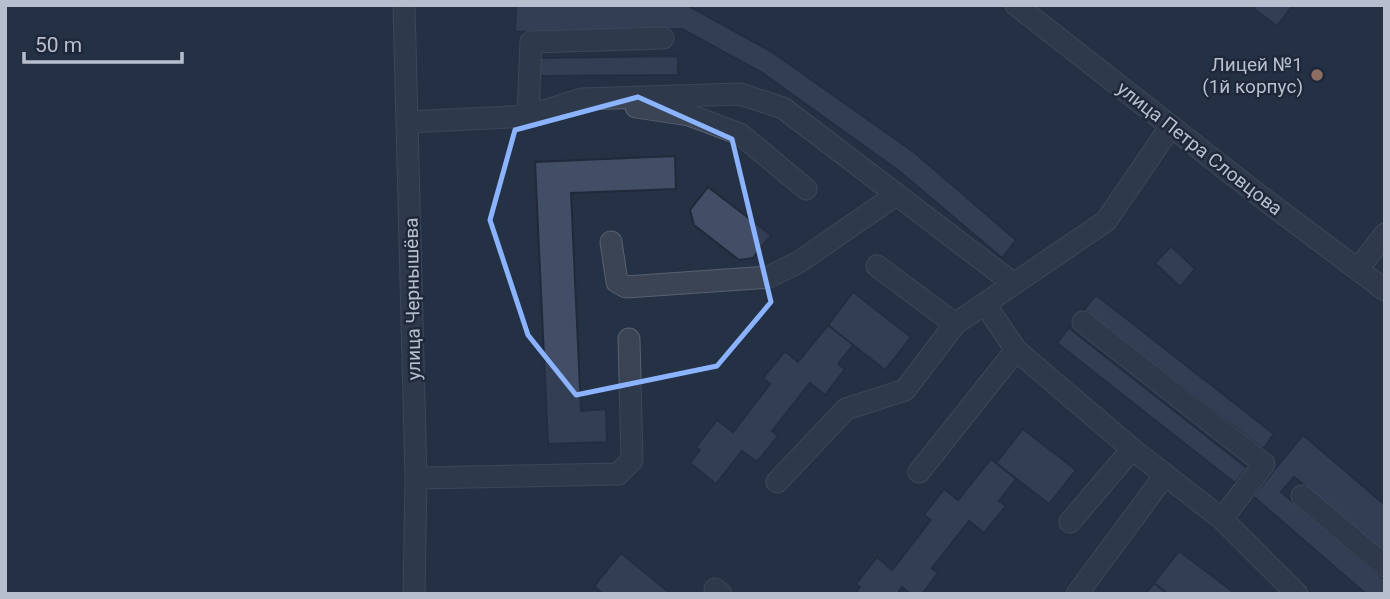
<svg xmlns="http://www.w3.org/2000/svg" width="1390" height="599" font-family="Roboto,sans-serif">
<rect width="100%" height="100%" fill="#253145"/>
<path fill="#424e65" stroke="#202a3b" stroke-width="2" d="M516,5H687L772,52L915,153L1016,240L1002,258L899,171L761,72L682,29L515,32Z
M1256,5H1293L1277,26L1253,8Z
M678,56V75L540,76V58Z
M675,156L676,189L571,193L581,411L606,409L607,442L548,444L535,162Z
M708,187L771,235L753,258L739,260L694,225L690,210Z
M1171,246L1195,269L1180,287L1155,263Z
M853,292L911,337L885,370L828,325Z
M1096,295L1274,434L1263,449L1084,310Z
M828,325L853,345L838,364L845,369L825,395L810,383L772,431L778,436L757,462L742,451L716,484L690,463L700,450L696,447L717,420L733,432L770,384L763,378L785,351L798,362Z
M1069,328L1247,468L1235,483L1057,343Z
M1023,429L1076,470L1049,504L996,463Z
M1303,435L1385,505V553L1294,477L1281,492L1385,580V594H1366L1253,496Z
M991,459L1016,479L999,501L1006,506L984,533L969,521L932,568L938,573L922,594H910L902,587L897,594H854L860,587L856,584L877,557L892,570L931,520L924,515L944,489L958,500Z
M1179,551L1236,594H1168L1154,583Z
M621,553L671,594H603L594,586Z
M1154,583L1168,594H1145Z"/>
<g fill="none" stroke-linecap="round" stroke-linejoin="round">
<defs>
<path id="minor" d="M404,5L416,478L414,594
M1016,5L1256,193L1385,290
M636,107L689,115L740,134L806,189
M528,116L531,42L663,38
M407,122L528,116L582,99L740,94L783,108L1014,284
M611,242L617,282L626,287L769,277L799,262L896,195
M877,266L955,324
M1358,269L1385,234
M985,304L1016,350L1132,449L1222,519L1297,594
M1083,322L1264,464L1222,519
M919,472L1016,350
M416,478L618,474L632,460L629,339
M777,482L846,409L905,390L955,324L1106,221L1171,126
M1302,496L1385,566
M1070,522L1132,449
M715,589L721,594
M1077,594L1165,475"/>
</defs>
<use href="#minor" stroke="#586171" stroke-width="23"/>
<use href="#minor" stroke="#3a4454" stroke-width="21"/>
</g>
<path d="M0 0H1390V599H0ZM638,97L732,139L771,302L717,366L576,395L528,335L490,220L515,130Z" fill="#253145" fill-opacity=".55" fill-rule="evenodd"/>
<path fill="none" stroke="#8bb3ff" stroke-width="5" stroke-linejoin="round" d="M638,97L732,139L771,302L717,366L576,395L528,335L490,220L515,130Z"/>
<circle fill="#8d6e63" stroke="#1e283a" stroke-width="2.5" cx="1317" cy="75" r="7"/>
<g text-anchor="middle" stroke-width="5" stroke-linejoin="round" paint-order="stroke">
<g font-size="19" fill="#b7bfce" stroke="#1e283a" text-anchor="end">
<text x="1303" y="71">Лицей №1<tspan x="1303" dy="22">(1й корпус)</tspan></text>
</g>
<g font-size="19" fill="#b7bfce" stroke="#1e283a">
<text transform="translate(1200 148) rotate(38)" y="7">улица Петра Словцова</text>
<text transform="translate(412 299) rotate(-91)" y="7">улица Чернышёва</text>
</g>
</g>
<rect width="1390" height="599" fill="none" stroke="#b7bfce" stroke-width="14"/>
<path d="M24 52v10h158v-10" fill="none" stroke="#b7bfce" stroke-width="3.5"/>
<text x="35" y="52" font-size="21" fill="#b7bfce" stroke="#1e283a" stroke-width="5" paint-order="stroke">50 m</text>
</svg>
